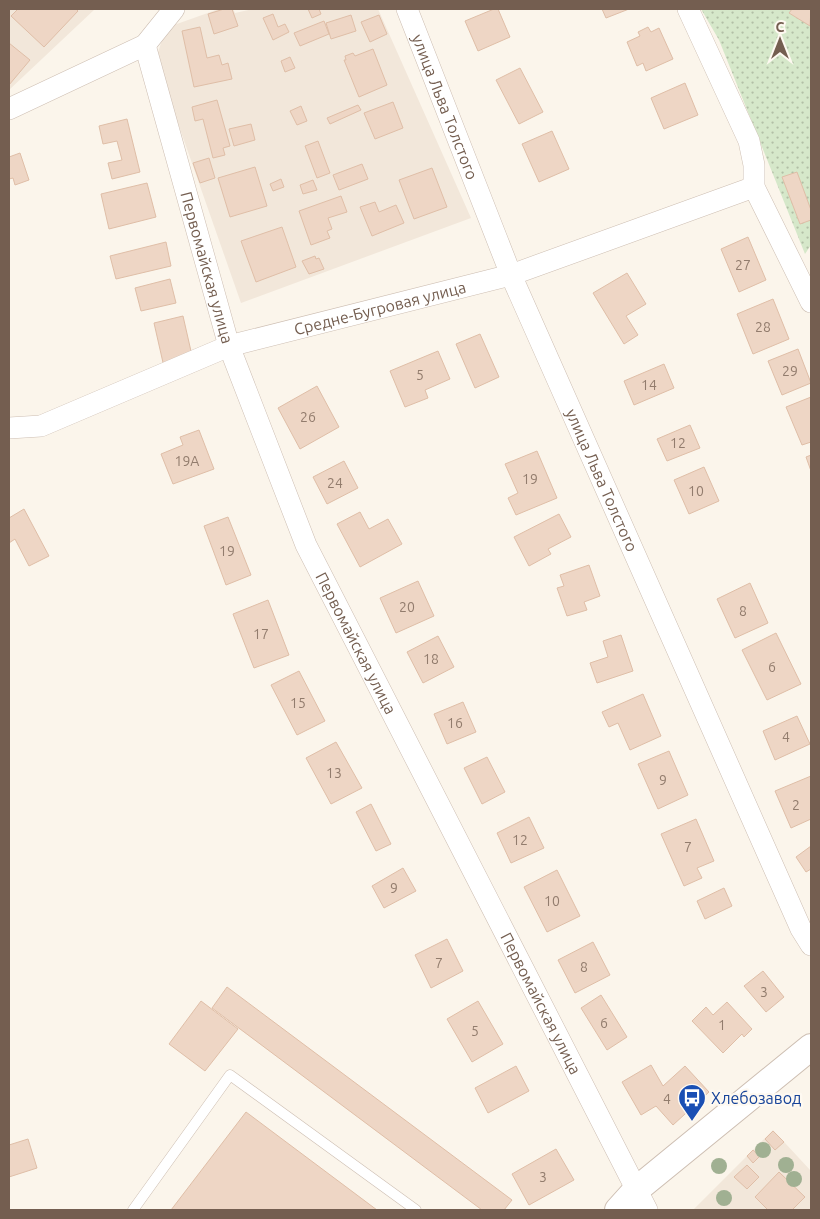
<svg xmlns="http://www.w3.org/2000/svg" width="820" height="1219" font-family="Ubuntu,sans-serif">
<defs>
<pattern id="grass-dots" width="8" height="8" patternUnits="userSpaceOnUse" patternTransform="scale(1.25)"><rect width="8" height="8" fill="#d6e8ca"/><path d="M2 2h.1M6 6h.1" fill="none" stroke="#b2bfa6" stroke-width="1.8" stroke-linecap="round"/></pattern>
</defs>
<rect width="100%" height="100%" fill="#fbf5eb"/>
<path fill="#f2e7da" d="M9,9H95L9,90Z
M219,9H233L235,13L253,9H378L471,218L241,303L173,109L158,52L162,40L174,25Z
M773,1130L811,1171V1208L809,1210H693Z"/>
<path fill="url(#grass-dots)" d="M701,9H811V245L805,254L719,40Z"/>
<path fill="#eed6c5" stroke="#dfbea7" d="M18,9H76L78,11L44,47L11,16Z
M224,9H232L238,26L214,34L208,14Z
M308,9H319L321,14L312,18Z
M494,9H498L510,37L478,51L465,21Z
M602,9H629L606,18Z
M792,9H811L810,26L789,13Z
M273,14L278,27L285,24L289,32L273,40L263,18Z
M351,15L356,31L331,39L326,23Z
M379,15L387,34L370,42L361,22Z
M324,21L329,34L300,46L294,33Z
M200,27L207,58L219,55L222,65L228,63L232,79L194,87L182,31Z
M648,27L651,32L659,28L673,59L646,71L643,63L637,66L627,42L640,36L638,32Z
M9,43L30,60L9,85Z
M373,49L387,85L359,97L344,60H346L345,56L353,53L355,56Z
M290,57L295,68L285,72L281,61Z
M520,68L543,112L519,124L496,80Z
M685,83L698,115L664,129L651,98Z
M217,100L230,146L223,148L225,155L213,158L203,119L195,121L192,107Z
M393,102L403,128L375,139L364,113Z
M358,105L361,110L330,124L327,118Z
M301,106L307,121L297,125L290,111Z
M127,119L140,172L112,179L108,163L122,160L117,141L103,144L99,126Z
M251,124L255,140L234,146L229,129Z
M552,131L569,169L539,182L522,144Z
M318,141L330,173L317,178L305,146Z
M20,153L29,180L15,185L13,178L9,179V157Z
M209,158L215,178L200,183L193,163Z
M362,164L368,179L339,190L333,175Z
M255,167L267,206L230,217L218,178Z
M432,168L447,207L414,219L399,180Z
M797,172L811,210V220L800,224L782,177Z
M281,179L284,187L273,191L270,184Z
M313,180L317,190L303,194L300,185Z
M147,183L156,217L109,229L101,194Z
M341,196L347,212L328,218L332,229L327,231L330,238L311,245L299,211Z
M375,202L379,212L396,205L404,223L372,236L360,207Z
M282,227L296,267L256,282L241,241Z
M748,237L766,280L739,292L721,249Z
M166,242L171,266L116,279L110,256Z
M315,256L316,259L319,258L324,269L309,274L302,261Z
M627,273L646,304L626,316L638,335L624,344L593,293Z
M170,279L176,303L141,311L135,288Z
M773,299L789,339L753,354L737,314Z
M183,316L193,360L164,367L154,323Z
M480,334L499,377L475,388L456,344Z
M798,349L811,383L782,395L768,361Z
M438,351L450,379L425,390L428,398L405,407L390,371Z
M664,364L674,388L634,405L624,381Z
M317,386L339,427L300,449L278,408Z
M811,397V442L802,445L786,407Z
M690,425L700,448L667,461L657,439Z
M199,430L214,469L173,484L161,454L183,445L180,437Z
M537,451L557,498L516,515L508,498L518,493L505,464Z
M811,455V471L806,457Z
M344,461L358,488L327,504L313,477Z
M704,467L719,501L689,514L674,480Z
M24,509L49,556L29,566L15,539L9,543V518Z
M360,512L369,529L388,519L402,544L360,567L337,524Z
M559,514L571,537L548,549L551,554L529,566L514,537Z
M228,517L251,575L226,585L204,526Z
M589,565L600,596L584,602L587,610L567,616L557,588L564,586L560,575Z
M418,581L434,616L396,633L380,598Z
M750,583L768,623L735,638L717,599Z
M268,600L289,655L254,668L233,614Z
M776,633L801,684L767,700L742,650Z
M621,635L633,671L597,683L590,663L608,657L603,641Z
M438,636L454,667L423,683L407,652Z
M299,671L325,721L297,735L271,685Z
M643,694L661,736L630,750L618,723L609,727L602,712Z
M463,702L476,732L447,744L434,714Z
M797,716L810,744L775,760L763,731Z
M336,742L362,788L331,804L306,758Z
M669,751L688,795L658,809L638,764Z
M487,757L505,792L482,804L464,768Z
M811,776V819L791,828L775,791Z
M371,804L391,844L376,851L356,812Z
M529,817L544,848L511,863L497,833Z
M696,819L714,861L697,868L702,878L684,886L661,834Z
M811,846V869L806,872L796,857Z
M403,868L416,891L384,908L372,886Z
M557,870L580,916L547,932L524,887Z
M724,888L732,906L705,919L697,901Z
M447,939L463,971L431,988L415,955Z
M593,942L610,975L575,993L558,960Z
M763,971L784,997L766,1012L744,986Z
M227,987L512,1200L504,1210H482L212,1008Z
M601,995L627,1037L607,1050L581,1008Z
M201,1001L238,1029L205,1071L169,1044Z
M478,1001L503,1044L472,1062L447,1019Z
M727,1002L752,1029L744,1037L742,1034L723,1053L692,1021L706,1007L713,1015Z
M651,1065L663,1086L685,1066L709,1092L673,1125L656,1106L641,1115L622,1082Z
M516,1066L529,1091L488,1113L475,1088Z
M246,1112L377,1210H171Z
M773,1131L784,1142L775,1150L765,1139Z
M28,1139L37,1168L9,1177V1145Z
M556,1149L574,1180L529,1205L512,1174Z
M753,1150L760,1156L753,1163L747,1156Z
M747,1165L759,1177L747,1189L734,1177Z
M779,1172L805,1197L792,1210H768L755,1197Z"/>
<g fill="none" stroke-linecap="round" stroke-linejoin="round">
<defs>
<path id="service" d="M133,1210L230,1075L416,1210"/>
<g id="minor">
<path id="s1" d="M407,9L511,275L801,929L811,945"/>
<path d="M688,9L749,141L754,165V187L811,302"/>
<path id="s2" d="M145,45L229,346L306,545L647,1210"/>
<path d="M9,109L145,45L174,9"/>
<path id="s3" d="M9,428L41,426L229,346L511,275L754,187"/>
</g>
<path id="tertiary" d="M618,1210L636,1190L811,1047"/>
</defs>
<use href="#service" stroke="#cdbeb2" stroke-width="11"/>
<use href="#minor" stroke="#cdbeb2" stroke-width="22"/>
<use href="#tertiary" stroke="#cdbeb2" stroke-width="28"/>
<use href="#service" stroke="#fff" stroke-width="10"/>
<use href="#minor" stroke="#fff" stroke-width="21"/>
<use href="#tertiary" stroke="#fff" stroke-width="26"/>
</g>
<g fill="#a0b092">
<circle cx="763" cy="1150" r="8"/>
<circle cx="786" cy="1165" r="8"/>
<circle cx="719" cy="1166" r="8"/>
<circle cx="794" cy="1179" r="8"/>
<circle cx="724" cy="1198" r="8"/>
</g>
<defs>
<symbol id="bus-pin" viewBox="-11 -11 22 30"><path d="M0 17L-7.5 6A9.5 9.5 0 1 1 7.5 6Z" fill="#1a4fb4" stroke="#fef9f1"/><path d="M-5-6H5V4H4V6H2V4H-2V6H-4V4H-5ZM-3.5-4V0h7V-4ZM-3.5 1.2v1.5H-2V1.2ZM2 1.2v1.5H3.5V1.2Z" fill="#fff"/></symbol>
</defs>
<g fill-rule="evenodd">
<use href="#bus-pin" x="676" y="1082" width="32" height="43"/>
</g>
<g text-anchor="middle" stroke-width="4.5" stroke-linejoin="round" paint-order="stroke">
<g font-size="14" fill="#927c6d">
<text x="743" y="270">27</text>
<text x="763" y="332">28</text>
<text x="790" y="376">29</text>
<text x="420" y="380">5</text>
<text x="649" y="390">14</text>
<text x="308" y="422">26</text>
<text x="678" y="448">12</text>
<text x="187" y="466">19А</text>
<text x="530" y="484">19</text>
<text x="335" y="488">24</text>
<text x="696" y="496">10</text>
<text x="227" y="556">19</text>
<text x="407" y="612">20</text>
<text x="743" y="616">8</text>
<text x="261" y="639">17</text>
<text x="431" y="664">18</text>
<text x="772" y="672">6</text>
<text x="298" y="708">15</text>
<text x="455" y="728">16</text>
<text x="786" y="742">4</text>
<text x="334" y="778">13</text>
<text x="663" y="785">9</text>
<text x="796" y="810">2</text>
<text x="520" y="845">12</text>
<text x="688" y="852">7</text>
<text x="394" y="893">9</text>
<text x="552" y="906">10</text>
<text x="439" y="968">7</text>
<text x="584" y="972">8</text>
<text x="764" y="997">3</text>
<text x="604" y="1028">6</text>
<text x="722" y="1030">1</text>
<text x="475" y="1036">5</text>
<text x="667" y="1104">4</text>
<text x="543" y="1182">3</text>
</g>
<g font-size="16" fill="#745e50" stroke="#fef9f1">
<text dy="6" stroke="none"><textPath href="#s1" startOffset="105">улица Льва Толстого</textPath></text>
<text dy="6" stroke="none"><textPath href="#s2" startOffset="231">Первомайская улица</textPath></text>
<text dy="6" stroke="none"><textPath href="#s3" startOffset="392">Средне-Бугровая улица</textPath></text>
<text dy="6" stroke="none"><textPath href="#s1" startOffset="510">улица Льва Толстого</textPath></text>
<text dy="6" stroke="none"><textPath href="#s2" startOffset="636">Первомайская улица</textPath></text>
<text dy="6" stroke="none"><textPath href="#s2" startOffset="1041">Первомайская улица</textPath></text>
</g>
<g font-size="16" fill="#164399" stroke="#fef9f1" text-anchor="start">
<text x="711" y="1104">Хлебозавод</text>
</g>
</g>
<rect width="820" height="1219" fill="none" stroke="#745e50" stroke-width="20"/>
<g transform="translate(780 40)" stroke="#fef9f1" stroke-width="4" paint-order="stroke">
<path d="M0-4L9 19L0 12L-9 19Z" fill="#745e50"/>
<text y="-8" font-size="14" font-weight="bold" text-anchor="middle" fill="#745e50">С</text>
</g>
</svg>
